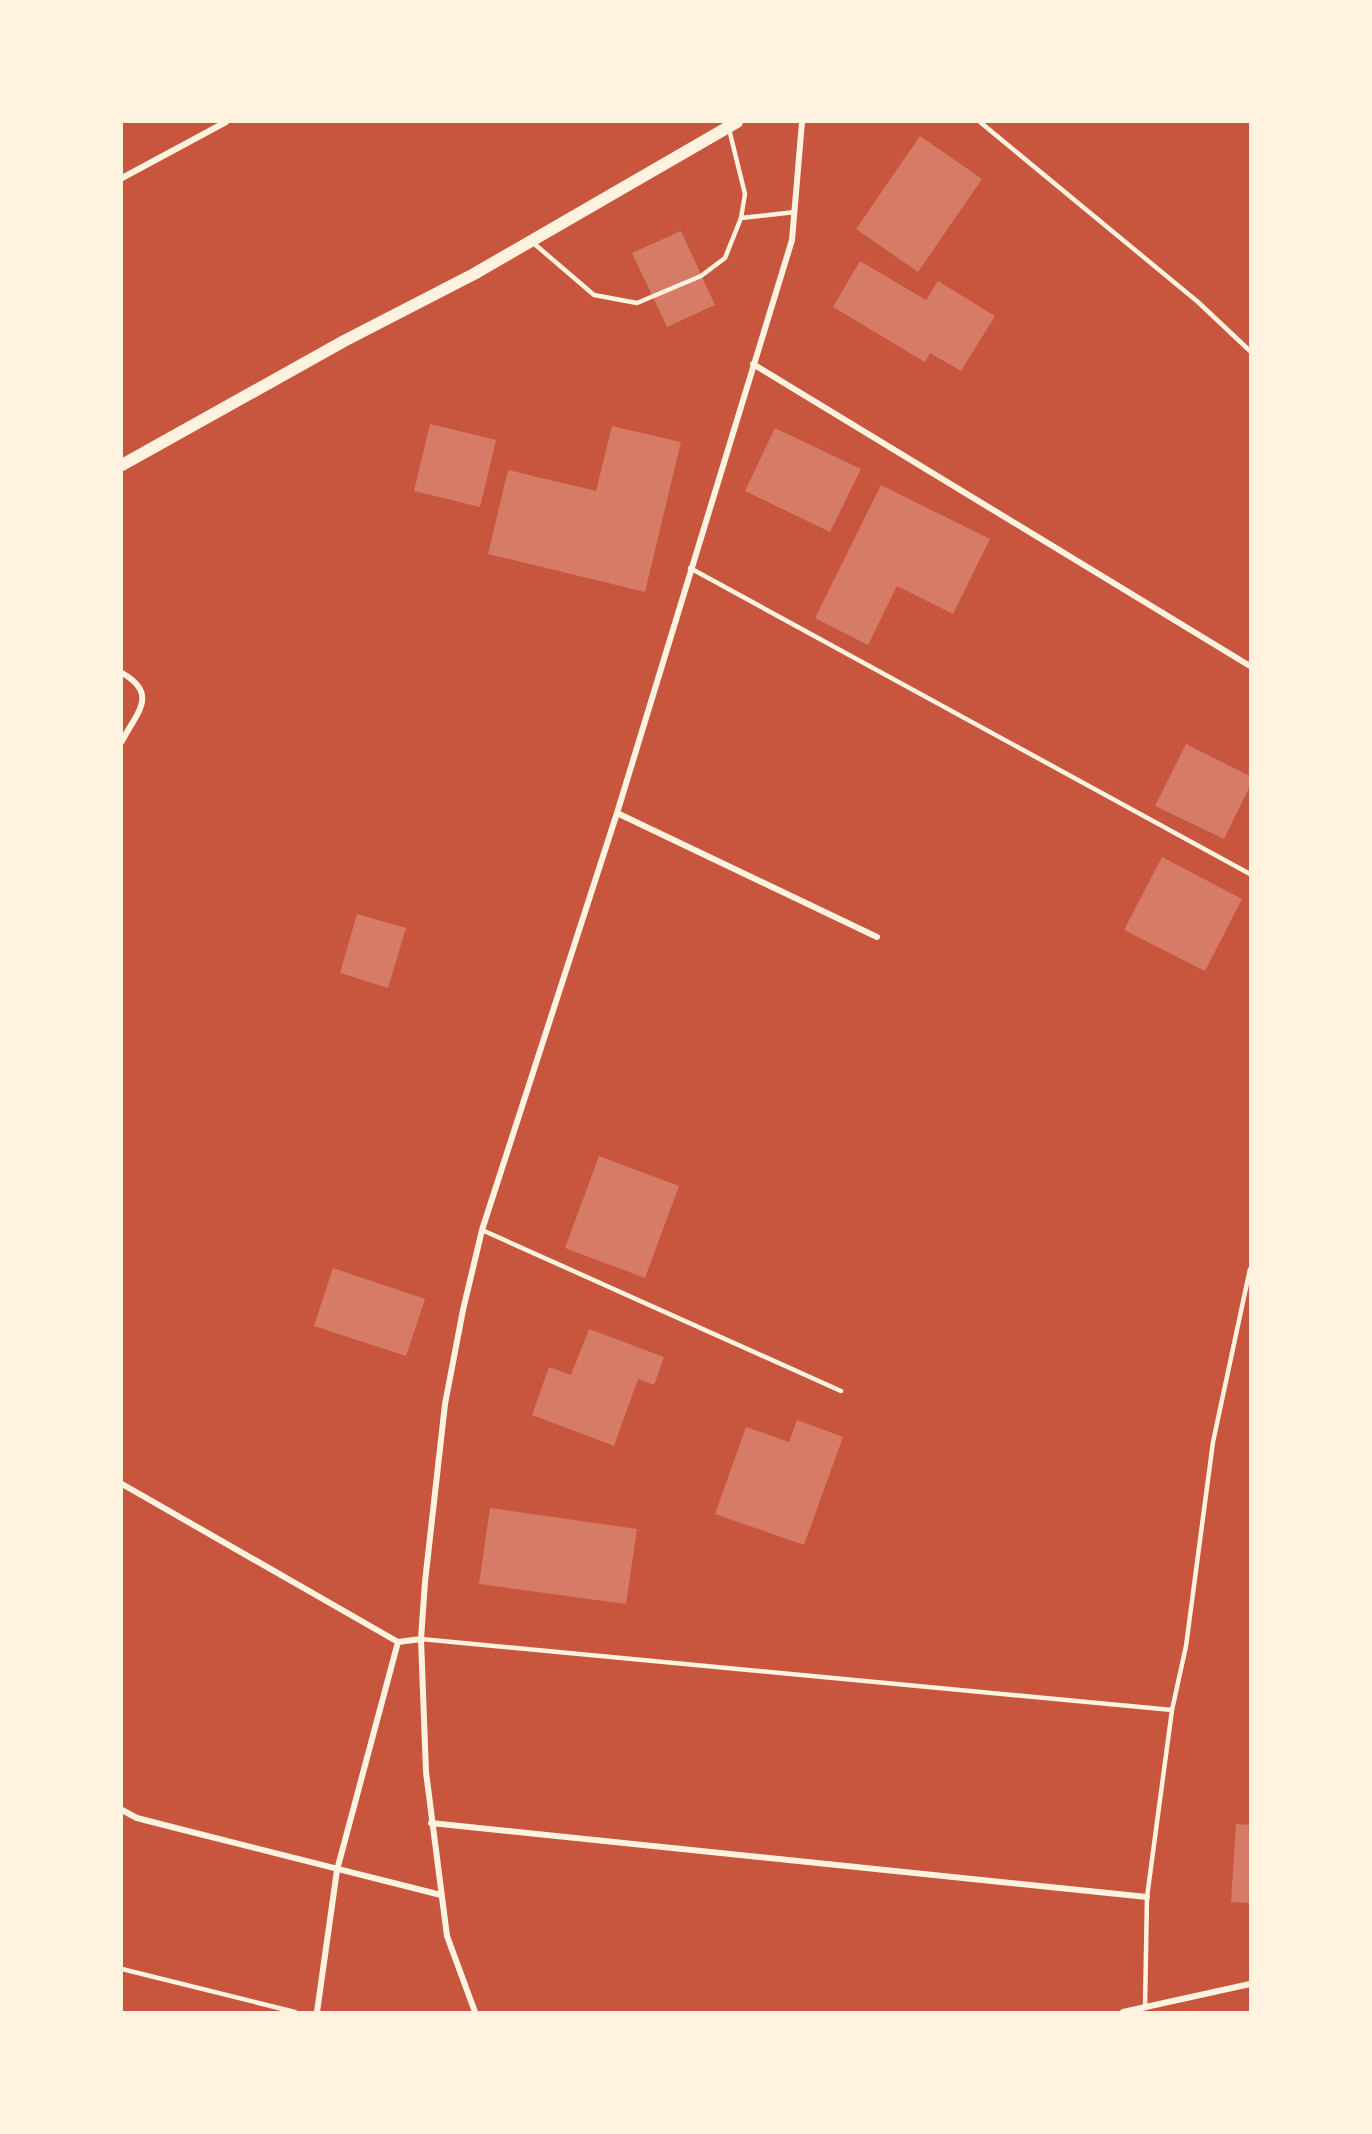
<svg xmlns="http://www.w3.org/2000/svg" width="1372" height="2134" font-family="Inter,sans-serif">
<rect width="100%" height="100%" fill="#c8553d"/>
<path fill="#d67c66" d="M920,136L982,179L918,272L856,229Z
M681,231L715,305L667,327L632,253Z
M860,261L926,300L938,281L995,316L961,371L930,353L925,362L833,307Z
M430,424L496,440L480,507L414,491Z
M612,426L681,442L645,592L488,554L508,470L596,491Z
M775,428L861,469L830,532L745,491Z
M881,485L990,539L953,614L897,586L868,645L815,618Z
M1186,744L1250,776V786L1224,839L1155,806Z
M1162,857L1242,899L1205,971L1124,930Z
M357,914L406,928L388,988L340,973Z
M599,1156L679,1186L645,1278L565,1248Z
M333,1268L425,1299L406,1356L314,1326Z
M589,1329L664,1357L654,1385L638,1379L614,1446L532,1415L549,1367L571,1375Z
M797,1420L843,1437L804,1545L715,1514L746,1427L789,1442Z
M490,1508L637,1529L626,1604L479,1584Z
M1236,1824L1250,1825V1903L1231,1902Z"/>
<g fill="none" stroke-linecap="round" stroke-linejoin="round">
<path stroke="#fff3e0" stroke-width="4.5" d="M980,122L1198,302L1250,351
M741,218L795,212
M531,241L594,295L637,303L701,276L725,258L741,218L745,194L729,129
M690,568L1250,874
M482,1230L841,1391
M421,1639L1172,1710
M122,1969L295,2012
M1145,2008L1147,1897L1172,1710L1186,1646L1213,1442L1250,1269"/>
<path stroke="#fff3e0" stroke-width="6" d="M122,178L226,122
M753,364L1250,666
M122,673C159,694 137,712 122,741
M617,813L877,937
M122,1484L398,1642
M122,1810L137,1818L168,1826L441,1895
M431,1823L1147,1897
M317,2012L337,1870L398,1642L421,1639
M475,2012L447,1936L426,1772L421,1639L425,1582L445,1404L463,1310L482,1230L617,813L792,240L802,122
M1123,2012L1250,1984"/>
<path stroke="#fff3e0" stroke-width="12" d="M122,465L344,341L474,274L737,122"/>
</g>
<rect width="1372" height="2134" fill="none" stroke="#fff3e0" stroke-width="246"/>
</svg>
